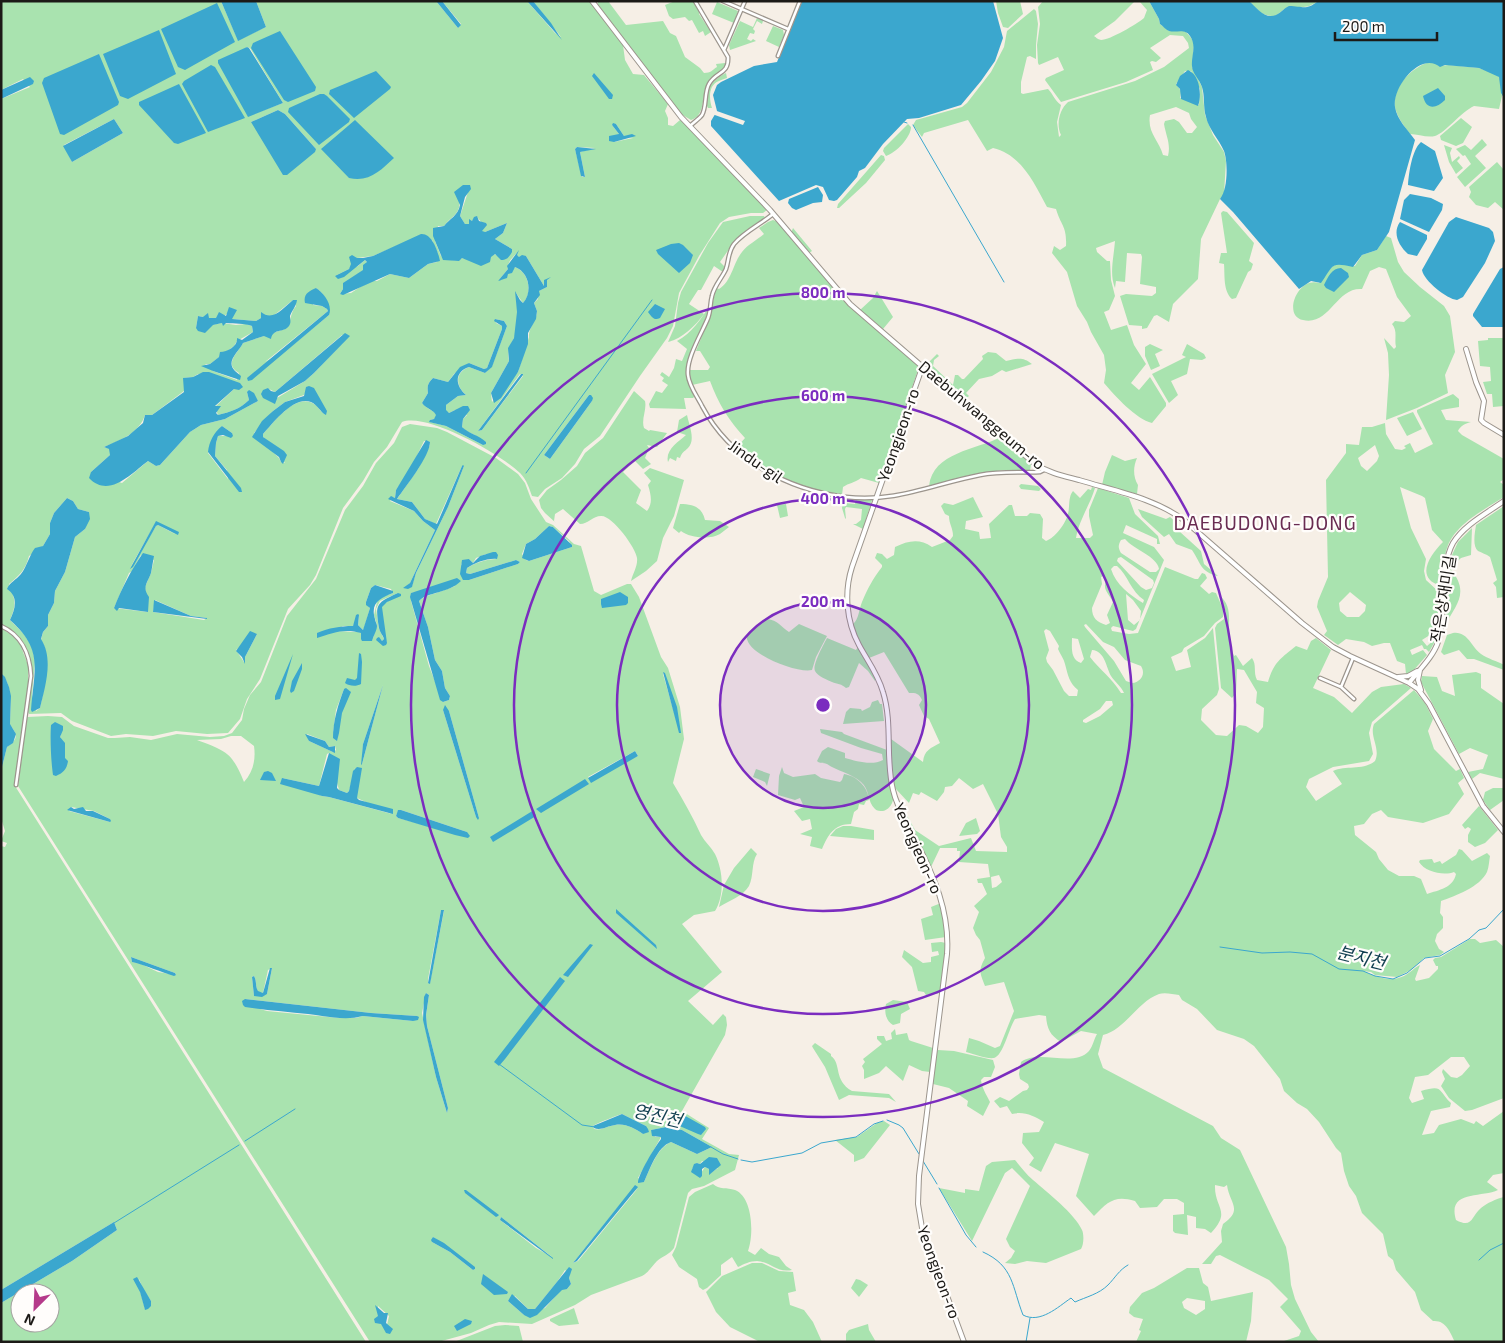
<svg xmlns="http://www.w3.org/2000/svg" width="1505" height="1343" font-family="'Exo 2','Noto Sans KR',sans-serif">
<rect width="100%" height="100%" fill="#f6efe6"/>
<path fill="#a9e3af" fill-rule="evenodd" d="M1,1H221L238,40L266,27L256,1H436L458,28L461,24L442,1H527L555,33L561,37L533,1H590L623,45L625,60L633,74L644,75L668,104L665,111L668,118V125L673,126L680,120L682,121L767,210L763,213H751L729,217L720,223L699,256L679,293L673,326L667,338L640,376L600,436L584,449L575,464L562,478L545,489L538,497L532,496C529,488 527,480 520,473C502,455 427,412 402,422L387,447L374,462L363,481L343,508L316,575L310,585L288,609L260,679L247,699L240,719L228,733L207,734L176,731L153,736L126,734L111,736L72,721L61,713L29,714L28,712C32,678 40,643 1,624V99L30,87L23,79L1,90ZM246,47L250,48L283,103L248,116ZM278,110L285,114L316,149L251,122ZM114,119L123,133L72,162L64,145ZM616,124L624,136L633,138L614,142L619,134L612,125ZM577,147L595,148L580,152L585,177H582L575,149ZM468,192L460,216L465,224H469V220L472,221L477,217L482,223L481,232H485L507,223L503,233L495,239L512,249L498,256L494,254C487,260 471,260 462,258C455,263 448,259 441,256L435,241L438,226H444C451,216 462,214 459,199ZM432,240L438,254L437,262L428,264L409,278L390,274L377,281H372L360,287L351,293L340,294L343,289L344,283L364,270L367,262L365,260L358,266L335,276L349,269L357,258L373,256L403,243ZM518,252L516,255L519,257L526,256L544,286V280L547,287L539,291L538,299L534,303C535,306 536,308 537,311C537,321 528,328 529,337L518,372L492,402L491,393L509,361C507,352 510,346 514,338C519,329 517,303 516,293L523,303C533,293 529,272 515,267L499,280L508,269C507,262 513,257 518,252ZM316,288C325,294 330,304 329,315L288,349L265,362L328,311L327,309L322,306L313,305ZM293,300L296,306C289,314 292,323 285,329L243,343C238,353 223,364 239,373L237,380L213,371L205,364H210L234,346L237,341L253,332L252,326L246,324L236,325L222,323L196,328L198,316C208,318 220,321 228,313L232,316V319L256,321L261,318L273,316ZM495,319L504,321L507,326L492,366L485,373L469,367C454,373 456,386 466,395L458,396L446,405L445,411L449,413L455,410L467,415L463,419L462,427L466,431L475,435L483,445L446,426L430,422V420L434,419L437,415C433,410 427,409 422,403L428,393C427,386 428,383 433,378L448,382L454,374L469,363L484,369L487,368L502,329V326L496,323ZM342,335L349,336L314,373L305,381L277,398L267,388L275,392ZM198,374L234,389L215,407L218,415C230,412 240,409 249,400L247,392L258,401L225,419L201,425L190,432L160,465L156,466L148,461L122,483L91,472L110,455V449L104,447C120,441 140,432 145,415H152L184,391V378L193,377ZM520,374H523V376L482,430L478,431ZM306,392L324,414C319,410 317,404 310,402C293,396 273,423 263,434V437L285,463L281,462L279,458L254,433L273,411L285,402L304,395ZM589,395L592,401L550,459L544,455ZM222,426L232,433V436H218L216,443L215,456L227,470L228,479L208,453ZM67,498L73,501L78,509L89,512L85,529L75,537L65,572L55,591L54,603L48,615V626L43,632L41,640C52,655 44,690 40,708L36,711L32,695L35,661L32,647L24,634L10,620C17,604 15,599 9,584C19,576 26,569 29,556L43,546L50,534V523L54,513ZM156,522L175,534L158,525L156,526L130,568ZM141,555L154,560L151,573L145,587L148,612L114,608L129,573L132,571ZM155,600L191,616L207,618L204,620L153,612ZM257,634L245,657L244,662L236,650Z
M598,1H608L626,25L663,21L670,33L676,36L685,57L700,68L704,73C711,73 712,70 717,67L716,64L725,63L724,70C718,74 712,77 708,84C701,95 706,116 691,120L681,114L598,7Z
M675,1H694L700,11L699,14L711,32L705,36L703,31L699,33L692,20L689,21L685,17L673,19L669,16L665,5Z
M996,1H1020L1023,14L1008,28L1003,27L998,13Z
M1043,1H1135L1115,21L1094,36C1097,38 1097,39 1101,40C1110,40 1137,24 1144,18L1147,10L1140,2L1136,1H1149L1159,19L1160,24L1169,31L1181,30L1186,32L1192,39L1194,44L1192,67L1202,87L1205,115L1213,135L1224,152L1226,161L1224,194L1220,199L1201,239L1198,279L1173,304L1169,322L1157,315L1154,316L1147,328L1142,329V326L1129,325L1120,296L1126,294L1152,296L1156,293V287L1140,284L1142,257L1141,254L1127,253L1125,282L1116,281L1115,288C1109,274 1114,256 1115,241L1096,248L1097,252L1107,261H1110L1111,280L1115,296L1109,310L1104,312L1111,330L1127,325L1134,345L1146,364L1131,383L1139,390L1150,377L1166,403V406L1152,423C1136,419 1115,396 1104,383L1106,370L1104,355L1091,332L1087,322L1077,306L1067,272L1052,253L1054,246L1060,250L1066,246C1067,226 1061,226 1056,209L1047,207C1034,183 1022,155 993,148L987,151L968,120L924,133L922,137L913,125L916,120L962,107L967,103L991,72L1004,47L1007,31L1034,9L1036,11L1038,24L1036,45V59L1030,56L1027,57L1021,82V93L1023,94L1048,89C1053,94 1055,101 1061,105L1057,122L1059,137L1061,135C1056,125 1059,110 1068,102L1135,81L1164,67L1189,48L1188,43L1183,36L1170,35L1150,48L1161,58L1156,62L1152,61L1150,62L1153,70L1126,82L1061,102L1045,80L1046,78L1064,70L1058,57L1039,65L1038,63L1037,45L1040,24L1038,7ZM1185,71H1191L1200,89L1199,105L1180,98L1181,91L1176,84ZM1176,107L1189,113L1191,119L1197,127L1192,133H1187L1179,122L1174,119L1165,121L1164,124C1166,136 1171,144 1168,156L1163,155C1159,140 1147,133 1150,115Z
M1249,1H1318C1305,11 1298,5 1285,9C1280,11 1278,17 1271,16C1260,15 1256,8 1249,1Z
M717,2L738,11L734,23L712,14Z
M757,18L763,21L762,24L757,21L753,29L755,31L754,34L750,33L747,39L751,41L753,39L756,41L730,50L729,45L740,21L753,27Z
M773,26L783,30L784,35L779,47L766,41Z
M1429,62H1435L1439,66L1449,65L1479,68L1498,75L1500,79L1502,96L1499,109L1474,106C1461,112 1445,133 1435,136C1427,138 1418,134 1410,134C1404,126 1397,117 1395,107C1392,87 1411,68 1429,62Z
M726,73L727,78C724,79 721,80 719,81C708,85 709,99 712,108H708C700,94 713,79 726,73Z
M1461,118L1472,127L1463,143L1456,146L1441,140L1440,136Z
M908,124L911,127C911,137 896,153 886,156L883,151L884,148Z
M1482,139L1487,145L1475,156L1486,168L1465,187L1457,177L1471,164L1465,155L1463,156L1456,149L1465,145L1471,150Z
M1444,145L1452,148L1450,153L1452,162L1459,156L1460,158L1457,161L1463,168L1456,174L1449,162Z
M881,155L884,156L885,160L866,183L839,208H837L838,204Z
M1497,162L1504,170V210L1495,202L1488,208L1476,205L1469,197L1471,192L1469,187Z
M1223,211L1227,212L1254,243L1249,261L1253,264L1251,270L1248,272L1236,298L1232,299C1223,291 1225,276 1224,264L1219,263L1221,253H1227L1221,213Z
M750,216H764L765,218L734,242L720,262L725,267L723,272L714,266L701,290H698L689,304L704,314C695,326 683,338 668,342L675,326L678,303L681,292L708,243L723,222Z
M773,220L778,222L847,303L918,365V370L879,483L861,478C854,483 849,483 843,487L842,495C797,487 772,477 737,447L745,438C729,421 718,403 710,381L692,385L689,370H708L710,367L700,351H696L710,316L716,288L719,289C732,281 733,263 742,252C747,245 757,240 764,234L759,228L768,222Z
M793,228L812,251L809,253L791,233Z
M1386,236L1391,238L1398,262L1404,272L1420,287L1444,306L1450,316L1455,352L1445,375L1448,393L1417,408L1386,420L1389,375L1388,353L1384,338L1394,349L1396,347C1394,339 1398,331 1392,324L1395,321L1404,322L1411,316L1397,297L1386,269L1379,267L1370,271L1362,289C1336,287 1330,326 1303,320C1282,316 1298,276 1319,283C1326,277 1329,265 1339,264C1345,263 1349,267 1355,266L1362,255L1377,250Z
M877,291L893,317L883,329L860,310L873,298Z
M710,305C706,322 686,360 687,373C687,381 691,389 695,396L693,398H684L686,409L650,408L649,404L656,391L662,393L668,385L662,381L664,378L660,375L662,372L669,377L674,368L676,359L682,361L687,349L677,341C692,333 701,319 710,305Z
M1488,338H1504V406L1493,407L1492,394H1487L1483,382L1491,381L1490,367L1480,366L1478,341L1488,340Z
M1150,344L1163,350L1155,354L1160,366L1151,370L1145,356V347Z
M1187,344L1204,354L1206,358L1202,360L1190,359L1187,374L1171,381L1178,395L1169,403L1152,374L1186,357L1182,355Z
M988,352L996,353L1006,361C1017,359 1022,356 1032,364L1006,372L1002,370L992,376L979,379L966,393L969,396L964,400L929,368V362L937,354L939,356L934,360L933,366L953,385L955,375H958L962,379H964L983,359L982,356Z
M634,391L645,401C647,410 641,419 644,428L649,431L650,430L667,433L657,447L647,445L649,448L645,458L651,464L643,469L635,461L623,472L641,490L636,503L647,511C653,503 651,495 648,485L651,481L644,473L650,468L684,480L674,516L663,538L657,561L646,571L631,581C633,573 638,566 637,558C636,548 612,515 601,516C593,516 588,524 580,524L563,509L555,514L554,521L556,523L545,513L541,508L539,500L547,490L561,480L577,466L585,453L603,438Z
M1453,394L1459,399V407L1441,410L1446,420L1471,422C1466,423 1460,426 1458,431L1462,435L1504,459V479L1500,482L1504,485V497C1484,510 1455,524 1447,548C1443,560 1442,574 1441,586C1414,578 1430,555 1443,542L1432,530L1425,498L1422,496L1400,487L1411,528L1426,559L1424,571L1426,580L1440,593L1436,631L1422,640L1427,646L1434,640V643L1429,652L1426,649H1424L1422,645L1410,650L1412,655L1423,650L1427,655L1413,671L1406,674L1405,664L1397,661L1390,643H1384L1372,646L1364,642L1346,639L1338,645L1324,635L1327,631L1317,607L1318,601L1328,577L1326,480L1346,453V444L1359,445L1362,427H1372L1385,423L1386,434L1395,449L1402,450L1406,448L1404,446L1410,443L1415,453L1433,444L1417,412V410ZM1375,445L1379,456L1377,461L1367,471L1361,466L1358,458ZM1350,592L1366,605L1365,611L1359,617H1347L1340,611L1339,603Z
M1413,412L1422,429L1407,436L1397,418Z
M687,415C689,425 696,440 688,448C684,452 682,452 680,458L677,457L676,461L670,458L668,462C665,450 678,442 686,435L677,432L679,420Z
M410,424L437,428L447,432L496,458L518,474L525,483L531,499L546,522L553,525L574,544L581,546L594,591L601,595L627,584H631L639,597L661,657L668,668L680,707L684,739L673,783C683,800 693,817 701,835C705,842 711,847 715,854C723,870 725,895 715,911L694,915L682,924L722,972L688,1001L713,1025L723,1014L726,1017L727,1025L725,1035L682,1111L709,1128L702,1139L729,1154L739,1155L735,1170L704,1186L692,1189L688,1193L674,1248C669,1255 663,1256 657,1261C652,1266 649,1272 642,1276L591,1295L575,1305L532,1324L499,1322L489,1325L471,1333L438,1342H370L18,786L27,717L48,716L62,717L74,726L108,738H115L130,737L151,740L177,734L210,737L224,736L232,733L242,720L244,709L250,695L261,682L287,616L316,579L345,510L363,486L376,463L394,443L402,427ZM424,441L430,442V445L418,469L397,499L412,502L425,519L436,524L462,466H464L448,507L416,573L412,586H407L410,583L435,530L423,521L414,511L390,501L393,497L395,498L396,490L410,470ZM549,526L553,527L569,541L572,547L529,561L526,560L522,554L526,544L535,539ZM486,554L497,559C486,559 475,563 467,568L466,573L470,574L516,560L520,562L518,564L469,580L461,564L469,559L473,563L476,558ZM375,585L391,589L393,593L381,597L377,602L374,615L377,625L373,638L362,636V633L358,632L335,631L343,626H353L359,615L358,625L363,630L364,628L370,608L366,604V602L371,588ZM455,586C447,590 423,596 419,601L428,627L435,660L442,671L445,688L450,696L449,700L443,702L429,666L411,601V593ZM398,593C394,598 384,603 382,606C380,609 385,638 387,643L377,638L382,641L384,639L379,629L376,609L380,601ZM663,672L676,707L680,733L663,674ZM383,685L362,764L363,744ZM344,689L350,692L333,733L336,710ZM443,710L449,711L479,818L476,817ZM51,725L61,733L60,737L65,747V758L52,737ZM307,734L325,741L329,747L335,746L336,750L333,752L309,741ZM231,736H241L254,746C256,760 253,772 244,782C232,752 226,751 197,740L221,739ZM635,751L638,756L588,778V777ZM329,753L339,790L347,793L349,791L355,768L357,798L392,814L329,797L322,796L282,778L319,786L327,754ZM71,807L94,811L110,819V822L69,811ZM401,810L467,832L428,826L398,818L396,816L398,811ZM441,910L444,911L430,983H428V979ZM131,957L175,973L176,975L158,972L139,963L132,962ZM272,968L267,994L254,996L252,977L254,976C257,981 255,986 258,992L263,993L268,970ZM426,993L429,995L426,1015L427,1026L448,1108L447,1113L436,1077L422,1013ZM245,999L371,1013L417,1016L413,1021L363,1016L356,1018H339L267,1011L260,1009ZM622,1114L646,1126L643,1134C634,1128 625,1123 615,1125C607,1126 601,1131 594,1129L593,1126C595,1124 618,1115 622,1114ZM666,1127L682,1130L712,1147L697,1154L671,1142C657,1148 650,1169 644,1182L638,1178L661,1137H655L651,1130ZM702,1161L718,1168L709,1174V1169L705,1167L701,1173L692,1169L697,1163L700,1164ZM638,1188L578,1261L573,1263L617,1208ZM501,1217L552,1257L536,1248L500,1220ZM433,1237L475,1269L473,1270L450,1252L432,1242ZM565,1270L570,1274L569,1278L571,1284L567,1289H562L545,1308L524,1315L508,1301L515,1296L528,1309H535L557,1282ZM378,1306L389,1316L387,1325L381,1324L378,1317Z
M1001,437L1031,464L1030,471C994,467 963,477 929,486C933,452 976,450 1001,437Z
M1112,455L1125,461L1137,458C1133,467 1133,477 1138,485L1137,494L1102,485L1105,472Z
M1021,484L1038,486L1041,489L1039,491L1021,489L1019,486Z
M1092,487L1095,488C1090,505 1079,520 1076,538H1090L1093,535L1089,516V510L1098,488L1129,498L1135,514L1158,536L1160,544H1157V539L1126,525L1123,533L1154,547L1164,560L1136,629L1133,631L1113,626L1111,628L1112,631L1129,634L1138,633L1165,567L1195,579H1198L1202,573L1205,574L1207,578L1200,586L1209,594L1212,592L1216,593L1223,609V617L1215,623L1204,636L1184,648L1182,652L1171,657L1176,671L1191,667L1187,650L1205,638L1213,628L1219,689L1217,695L1202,709L1201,720L1216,735L1227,736L1239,725L1246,726L1258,733L1263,727L1264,708L1256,703L1257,692L1244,670L1237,669L1236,693L1232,698L1221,688L1215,628L1217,624L1224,619L1226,612L1219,595C1233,606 1228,621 1229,636C1229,642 1232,649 1234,656L1236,655L1243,666L1252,658C1257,665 1253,672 1257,680L1268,682C1274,662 1280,659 1296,646L1307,650L1311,641L1316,638L1331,650L1313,688L1334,697L1352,713L1372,692L1381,687L1404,684L1411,688L1372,722L1369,733L1373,754L1369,761L1333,767L1309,779L1306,787L1316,801L1342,784L1333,771C1346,765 1363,771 1375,761C1381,748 1369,737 1374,724L1414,690L1425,703L1433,719L1428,731L1434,749L1456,771L1460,769L1464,778L1458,783L1464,794L1449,814L1423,823L1388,817L1381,810L1372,814L1364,824L1354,826L1355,835L1376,852L1379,859L1388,870L1399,876H1414L1421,879L1427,894C1439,890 1453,888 1456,874L1454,872C1444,876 1425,872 1419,862L1420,860L1432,859L1434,863L1440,861L1442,864L1456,855L1459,849L1462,850L1472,861L1487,853L1490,856C1489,861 1489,867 1487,872C1480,887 1455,896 1441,901L1440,913L1443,917V928L1437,934L1435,941L1439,949L1444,952L1440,955L1424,958L1411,970L1397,977L1375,975L1371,972L1363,971C1375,976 1390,983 1404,976C1410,973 1415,967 1420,965L1415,979L1416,981L1429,978L1438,969V966H1436L1433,960L1435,958L1441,957L1470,939H1475L1480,943L1496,940L1504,947V1098L1472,1110L1465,1111L1449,1098L1441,1086L1445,1079L1442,1072L1443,1069L1451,1077L1457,1078L1462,1075L1470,1066L1464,1057H1451L1428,1075L1415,1077L1409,1098L1412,1103L1424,1099L1421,1091C1444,1084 1438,1091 1451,1103L1450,1107L1431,1111L1422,1135L1434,1133L1439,1125L1461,1119L1474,1124L1476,1121L1483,1126L1504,1111V1173L1493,1175L1487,1182L1498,1190C1481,1198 1447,1190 1456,1220C1473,1229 1471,1216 1481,1208C1487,1203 1496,1199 1504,1197V1342H1455C1450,1332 1446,1320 1433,1321L1421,1310L1415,1292L1396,1270L1393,1260L1388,1256L1383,1234L1362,1213L1356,1196L1349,1186L1344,1171L1341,1153L1336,1148L1319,1122L1307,1109L1297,1103L1284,1091L1280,1079L1254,1046L1244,1039L1217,1030L1197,1009L1182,1000L1179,995C1173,994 1164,992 1159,994C1137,1002 1126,1029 1103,1035L1098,1054L1103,1068L1213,1126L1221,1138L1240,1150L1286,1247L1289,1264L1291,1285L1295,1299L1311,1332L1319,1342H1281L1299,1336L1301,1331L1280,1307L1288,1299L1269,1280L1220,1255L1216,1256L1211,1264H1202L1222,1242L1221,1231L1223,1224C1244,1209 1229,1203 1227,1185L1224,1187L1215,1185C1214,1208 1232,1211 1211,1233L1205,1229L1196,1228V1217L1187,1215L1188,1235L1175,1233L1173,1231V1215L1184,1214V1203L1177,1199H1164L1157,1207L1140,1208L1135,1201C1114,1195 1108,1202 1094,1216L1076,1196L1089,1154L1055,1143L1041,1172L1029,1165L1034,1158L1022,1143L1023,1133L1039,1132L1044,1122C1034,1116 1024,1111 1012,1114L1007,1106L1000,1108L994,1101L1000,1097L1009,1101L1023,1091L1027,1090L1029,1087L1028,1084L1020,1079L1019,1074L1021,1062C1039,1049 1074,1068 1089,1051C1093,1046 1094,1039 1097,1034L1081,1031L1061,1042C1050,1035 1047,1029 1046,1016L1039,1015L1015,1019C1009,1028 1003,1056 994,1058C986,1059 974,1054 966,1052L969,1038L979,1041L995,1048L1000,1046L1014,1011L1004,982L985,986C980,973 978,971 985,958L980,940L976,935L973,928L979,912L974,906L987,894L982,883H978L977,879L990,877L988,864L959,862L960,851H957V848H940L931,867L903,814L904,810L915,830L939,846L971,838L976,851L1007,852V847L1001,837L998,814L983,784L973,789L959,778L952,786L945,787L944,792L937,801L921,792L919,795L913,793L909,803L894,787L891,764V739L923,762C924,750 931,748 940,743L929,719L924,716L919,705L922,700C919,693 916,693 909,693L884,652L869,658L858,639L853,624C859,619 859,609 862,602C867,590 873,578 882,567V565L875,558L877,553L882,554L887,559L894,555L895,547C908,541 919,538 932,547L950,540L953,536C953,528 949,524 949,516L945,514L941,506L944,503L953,505L973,497L983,517L966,521L965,529L979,532L980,539L991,538L989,524L1009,505H1012L1015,516H1027L1030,513L1040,514L1043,519L1042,538L1046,541C1055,538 1066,523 1068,514C1070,506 1068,497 1073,491L1080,498L1088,489L1091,490ZM1125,539C1133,549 1158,557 1159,569L1156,572H1150L1121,553C1118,548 1118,545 1121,540ZM1121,557L1153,580L1154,583L1152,588L1146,590L1141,587L1117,561L1118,558ZM1114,566H1117C1128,575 1131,592 1144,600L1143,603C1130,595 1116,585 1111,569ZM1103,576L1106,581C1102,590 1110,595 1113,602L1107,615L1110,623L1106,625C1097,622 1092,618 1092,608L1102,584L1101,577ZM1126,594L1133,600L1141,611L1140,620L1134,625L1128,620ZM1086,624L1103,642L1114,647L1125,660L1141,666C1146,674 1141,682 1132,683L1126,681L1114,661L1085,627L1084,625ZM1046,629L1050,631L1059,646L1058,649C1060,654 1064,659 1065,664C1068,675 1069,683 1078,690L1077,696H1069L1064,691L1053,670L1047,662L1046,658L1049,650L1044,631ZM1072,638L1078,639L1084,659L1081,663C1070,659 1072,647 1072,638ZM1092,650C1105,651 1106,667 1111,676C1115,682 1121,686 1124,693H1121C1112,678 1100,670 1090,657ZM1106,701H1112L1113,705L1100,716L1086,723L1083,722V720L1100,709ZM999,875L1002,882L996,887L992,888L991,877Z
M844,498L845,503L855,504L856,499L872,500L863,529L853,524H856L861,520L862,509L846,507L845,509L846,519L845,518L842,508Z
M680,504C693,504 702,507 705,520L720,521L729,527C726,529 723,532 720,534C710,540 690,538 681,531L679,533L673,528Z
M786,504L788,516L780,518L777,505Z
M1504,506V597L1497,598L1496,587L1493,583L1497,580L1490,557C1486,554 1482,553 1478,551C1472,546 1475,532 1476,525Z
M1138,509L1166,519L1170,517L1176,522L1179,531L1201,551L1204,564L1218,576C1200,572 1201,563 1192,550L1176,544L1169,534L1164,537L1142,517Z
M1472,528L1471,555L1461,558L1450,568C1470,593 1457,603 1444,627L1452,555L1458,542Z
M767,619C778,620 781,627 789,632L799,624L827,636L816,657L812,670C798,674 743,653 747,635Z
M1,628L13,636L20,644L28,665V686L15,786L366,1342H1V1303L72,1261L117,1230L114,1222L1,1290V846L5,847L7,843L1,841L5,831L1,818V771L7,747C17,739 19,736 10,725C10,707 14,687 1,673ZM139,1279L143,1289L151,1301L145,1309L140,1291ZM20,1293H50V1323H20Z
M1453,633C1468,631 1471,647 1481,654C1488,659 1497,661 1504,665V670L1474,659H1467L1459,650L1444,655L1441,652L1447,635Z
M827,638L856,650L858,647L875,675V681L868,671L859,663L849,687L846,688C842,684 837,684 832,682C828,680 817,676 815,671C812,665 824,644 827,638Z
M1476,672L1481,674V688L1504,704V779L1480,773L1472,779L1468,772L1483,769L1488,755L1470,748L1459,754L1421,682L1422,676L1437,677L1442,691L1455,696L1452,675Z
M878,700L880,704H882L884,721L843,724L846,712L850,708L861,709L862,711L870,707L872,702Z
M820,729L842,732L844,734L887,750C887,760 888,771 889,781C890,787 894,794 893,800C892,805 888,810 883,811C880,811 877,811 875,809C867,802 870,789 861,782C851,773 837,771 827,764C823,762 820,764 817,761L822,751L828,747L845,753V758C856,761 872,766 883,760L882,754L861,748L821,733Z
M782,767L784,773L793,777L815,774L821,778L840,782L842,780L844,774C857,776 868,787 869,800L866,801L864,805L859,804L858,809L854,812L851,824C834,824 828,835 822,849L810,846L812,837L800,834L812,829L810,819L802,821L794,811L804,807L800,798L795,800L778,795L779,776Z
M756,769L770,774L767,786L765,782L753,777Z
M1493,788H1504V800L1490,810L1483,800L1485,792Z
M1479,806L1498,830L1485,843L1475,847L1468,842V835L1471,829L1468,827L1465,829L1462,825Z
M976,818L980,831L977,834L959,836L966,823Z
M843,826H851L874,830V840L830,836L836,829Z
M751,848L757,854C751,863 754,876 749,886C743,896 729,901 719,907L724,885L734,868Z
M941,903L946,937L925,940L921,919L933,915L931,907Z
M941,942L946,943L941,993L926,995L924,992L918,991L912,967L902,957L904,950L923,963L931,962V957L939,955L938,951L932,952L931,943Z
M893,1000L907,1002L910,1009L901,1014L900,1023L893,1025C886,1021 884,1012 886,1004Z
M895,1029L896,1035L907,1033L909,1040L911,1041L933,1048L930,1072L922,1071L909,1065L903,1081L886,1066L879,1073L864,1079V1070L862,1066L865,1062L863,1059L882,1044L877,1039V1036H884L886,1041L892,1039L891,1033Z
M815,1043L831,1054V1056C842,1064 833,1080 852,1091L889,1094L896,1102L889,1098L849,1095L839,1100L825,1067L813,1048L812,1046Z
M938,1050L954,1051L993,1060L995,1067L991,1077H984L981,1080C982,1088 986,1094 990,1102L983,1116L967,1106L968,1101L949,1088L933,1084L937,1051Z
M884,1121L890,1125L864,1158L854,1162V1155L835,1140L857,1137L877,1123Z
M1015,1160C1021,1167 1026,1174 1033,1180C1047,1192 1075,1214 1082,1230C1084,1234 1084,1245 1081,1249L1046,1263L1027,1261L1015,1264L1005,1263L1011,1258L1015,1251L1010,1247L1006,1239L1030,1186L1012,1168L1005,1173L972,1241L939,1188L965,1193V1189L979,1191L986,1166L992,1162Z
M713,1184C719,1190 727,1187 735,1190C753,1197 754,1235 748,1251L755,1255L761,1248L769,1254L779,1257L786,1266L792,1270C776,1273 771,1262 757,1261C750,1261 744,1264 738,1267L732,1257L721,1265V1275L707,1288L703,1290L699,1287L697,1279L679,1267L672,1255L676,1247L689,1197L695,1192Z
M752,1263H762L779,1271L793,1272L796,1291L788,1293L790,1305L804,1310L813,1322L822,1342H760L730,1327L716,1312L706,1292L722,1276Z
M1187,1268H1199L1203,1283L1208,1287L1211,1301L1253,1292L1251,1321L1246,1342H1136L1141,1331L1139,1330L1143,1319L1134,1317L1129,1313L1130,1307L1142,1293L1154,1288ZM1187,1298L1205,1301V1309L1196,1315L1184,1308L1182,1302Z
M856,1279L860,1280L868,1285L859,1297L851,1288Z
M574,1308L579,1324L559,1326L550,1321V1319Z
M868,1324L869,1330L876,1342H846V1334L849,1330Z
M505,1325L519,1326L523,1342H454L495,1326Z"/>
<path fill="#3ba7ce" d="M221,1H256L266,27L238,41Z
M436,1H442L461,25L458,28Z
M527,1H533L551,23L562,40Z
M802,1H993L1003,38L995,61L981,81L961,105L919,118L907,119L883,144L865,168L859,171L857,177L837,200L834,201L829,200L823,187L816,185L779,201L711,126V121L717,111L713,95L717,85L721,82L754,66L777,62Z
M1149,1H1249C1256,7 1265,20 1276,15C1281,13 1284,8 1289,6C1303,6 1306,11 1318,1H1504V98L1501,93L1499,77L1479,68L1445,65L1440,67C1421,51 1392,87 1395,107C1397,120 1408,130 1415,140L1389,232L1377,250L1362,255L1353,267C1330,262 1334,265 1321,283L1311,281L1299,289L1233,212L1220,199C1228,190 1228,162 1224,151C1219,139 1209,130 1206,117C1203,107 1205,96 1202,87C1200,80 1192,73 1192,66C1191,56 1197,46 1190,36C1185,28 1177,33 1169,31C1166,30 1163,26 1160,24L1159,19Z
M217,3L235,42L185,70L178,67L161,29Z
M159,30L176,74L128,99L120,96L103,54Z
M280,31L316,87L315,91L288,102L284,100L251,48L253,43Z
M247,47L249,48L283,103L248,117L218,63V60Z
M99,54L119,102L118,105L64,135L60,134L42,83L44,78Z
M211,65L215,67L245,118L208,132L182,84L184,81Z
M1188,70C1200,75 1202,95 1198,106L1181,99L1180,89L1176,85L1180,76Z
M376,71L391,87L390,89L354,118L329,94L330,90Z
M594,73L613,95L612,99H609L592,76Z
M30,77L34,81L33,84L1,99V90Z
M179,84L206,133L178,144L174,143L139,105V102Z
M1438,88L1445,96V100C1436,109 1426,110 1423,96Z
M320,94H324L327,96L350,119L349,122L319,145L288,112L289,108Z
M278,110L285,114L316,149L315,152L287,175H283L251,122Z
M114,119L123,133L72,162L63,146Z
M355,120L394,158C381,170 369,183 349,178L321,149Z
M613,123L616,124L624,136L632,134L636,136L614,142L609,141V136L619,134L612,125Z
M1421,142L1435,151L1443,178L1434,191L1408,185C1409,172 1412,150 1421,142Z
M577,147L596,149L580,152L585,177L581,176L575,149Z
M463,185H470L471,189L465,197L460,216L465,224H469V219L472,221L474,217L477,216L479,221L486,223L487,225L482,231L485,232L507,223L503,233L495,239L512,249V252C509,257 507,260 501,260L495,254L491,257L490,262L481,266L462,258L459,261L443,260L433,236V228L444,226C450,218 458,216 460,205L454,192Z
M818,187L823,195L822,202L813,203L796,210L792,208L788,203L789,199Z
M1410,194L1431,198L1443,204L1442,210L1429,232L1400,219L1404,200Z
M1456,217L1489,228L1493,232L1495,241L1485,263L1463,297L1457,300C1447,299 1424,281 1422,270L1449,222Z
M1400,222L1427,235V239L1417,256L1408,254C1399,246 1392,233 1400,222Z
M421,234C432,233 438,251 440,261L428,264L409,278L390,274L343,295L340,294L343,289V283L363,270V265L367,262L365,260L344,277L338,279L335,276L349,269L351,264L349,257L352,255L357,258H363L373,256Z
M679,243L683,245L693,255L690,263L679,273L658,254L656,250L671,244Z
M519,250L517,255L519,257L522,255L526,256L544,286V280L551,277L547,280V287L539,291L540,295L534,303L537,311L536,319L528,333V344L518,372L501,398L494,403L491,393L509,361L508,348L514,338L517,312L515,291L520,300L523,303C533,292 529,272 515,267L512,273L508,274L507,278L498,281L508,269L507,266Z
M1504,267V327H1482L1473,316V314L1500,269Z
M1341,268L1348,273L1349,277L1334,292L1326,288L1324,285C1328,277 1332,268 1341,268Z
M316,288C324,293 333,305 329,315L252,380L248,381L247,378L328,311L327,309L322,306L305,303C303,294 309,291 316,288Z
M293,300H297C296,307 292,310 290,316C290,318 291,322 290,324C286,334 273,327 271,339L264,336L243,343C239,352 225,361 235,371C237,373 239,374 241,376L240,380L213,371L201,366L210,364L219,357L220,352C228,352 238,346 237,338L242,340L253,332L252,326C244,323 235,324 226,323L223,326L222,323L213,325L205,333L198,331L196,328L198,316L203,317L208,313L209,318H216L219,312L226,316L229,307L237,310L232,319L256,321L261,318V312C273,322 283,308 293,300Z
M655,304L665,309L660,318C654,321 652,317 648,312Z
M495,319L504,321L507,326L492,367L485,373L469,367C454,372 455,386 466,395L458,396L446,405V410L449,413L463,406H468L470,410L463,419L462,427C469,434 479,435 486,442V444L483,445L446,426L429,422L430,420L434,419L436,415C433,409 426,409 422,403L428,393C427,386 428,383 433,378L448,382L460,367L469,363L484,369L487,368L502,329V326L494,321Z
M345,333L350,336L314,373L305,381L278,396L275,404L263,398L261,394L263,390L268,388L271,391L275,392Z
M203,372H209L240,383L243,387L239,390L234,389L215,406H221L216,413L218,415C230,412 240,409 249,400L247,392L249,390L254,393L258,401L225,419L201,425L190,432L160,465L156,466L148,461C132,473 109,499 89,478L91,472L110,455L109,449L104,447L128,436L143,423L145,415H152L184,392L183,378L193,377Z
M521,374H523V375L482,430L478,431Z
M309,386L314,388L327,411L326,415C320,412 318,405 311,402C294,395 273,423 263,434V437L284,451L287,455L283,464L281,462L279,457L252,437L262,421L273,411L285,402L304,396L306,387Z
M589,395H591L593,398L592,401L550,459L544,455Z
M222,426L232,433L233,436L231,438L223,435L218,436L216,443L215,456L241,488L242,492H239L208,452C209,442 214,432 222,426Z
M426,440L430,442C430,456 406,486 397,499L412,502L425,519L437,524L462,466L463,465L464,466L448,507L416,573L412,587L408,589L403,588L410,583L435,530L423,521L414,511L388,499L391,496L395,498L396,490Z
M67,498L73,501L78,509L89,512L90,519L85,529L75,537L65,572L55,591L54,603L48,615V626L43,632L41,639C54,659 45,687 40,708L32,712L31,710C34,669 44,650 10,620C15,609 19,597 7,589C10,582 16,580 21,574C27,566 29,556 35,548L43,546L50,534V523L54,513Z
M156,521L179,532L178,535L158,525L156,526L133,567L130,569Z
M549,526L553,527L572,545V547L529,561L522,558L526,544L535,539Z
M493,552H496L498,555L497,559C487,558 475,563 467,568L466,573L470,574L516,560L520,562L518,564L469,580H463L460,574L462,560L469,559L473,563L480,556Z
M143,553L154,556C153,561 152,568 151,573C147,584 142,587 149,597L148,612L119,608L117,611L114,608C122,588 131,570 143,553Z
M457,578L461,581C449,593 427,592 419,601L428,627L435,660L442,671L445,688L450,696L449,700L443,702L440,700L410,597L411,593Z
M375,585L393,591V593C380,598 370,603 375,619C375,621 377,624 377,626C377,630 373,637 372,641H362L361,639V633C345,628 332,633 317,638V633C329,628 340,626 353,626L356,615L358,614L359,615L358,625L363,630L370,608L366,605V602L371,588Z
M620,592L628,597V603L626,605L602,608L601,604V599Z
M398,593L401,594V596L387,602L382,607L387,643L386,645L383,646L376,640L377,638L379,637L382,641L384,639C383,635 380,633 379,628C375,604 376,603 398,593Z
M154,600L191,616L207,618V619L153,612Z
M250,631L257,634L245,657V664L242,657L236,651Z
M359,653L361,654L362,662L361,684C356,687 349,686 345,683L347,678L355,680L357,678Z
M293,654L280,699L275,700V696Z
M302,663V669L294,691L291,693L290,691L292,681Z
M663,672L665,673L677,707L681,733H679Z
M1,673L5,677L9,687L11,696L10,724L16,734L13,743L7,747L1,771Z
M383,685L362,764L361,765L363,744Z
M346,688L351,692L342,713L339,733L337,741L333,738C333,721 338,705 344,689Z
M445,705L449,711L479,818L478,820L476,817L443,710Z
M55,722L63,726V730L60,737L65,743V758L68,761C67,769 63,773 56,776L53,775C51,761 50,739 51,725Z
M305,734L325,741L329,747L335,746V753L309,741Z
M635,751L638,756L591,783L588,778Z
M329,753L340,759L337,788L339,790L347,793L349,791L353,771L357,767L362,768L357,798L359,800L393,809V814L329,797L322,796L280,784L282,778L319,786Z
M268,771L272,773L276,781L260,780L264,772Z
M585,779L589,784L541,813L536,809Z
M71,807L74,809L83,807L86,811H93L110,819L111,821L110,822L67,810Z
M398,810H401L467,832L470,836L468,838L455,835L398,818L396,816Z
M534,810L536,816L493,842L490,837Z
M616,909L656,945L657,949L616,913Z
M441,910H444L431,979L430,984L428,983Z
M590,944L593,945L568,977L563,975Z
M131,957L175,973L176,975L174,976C160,972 146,965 132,962Z
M270,968H272L267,994L262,997L254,996L252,977L254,976C257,981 255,986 258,991L263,993Z
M560,977L565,981L505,1059L499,1066L494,1062Z
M426,993L429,995L426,1015L427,1026L448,1108L447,1113L436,1077L423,1020L424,997Z
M245,999L371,1013L417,1016L419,1017L418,1020L413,1021L363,1016C345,1021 325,1016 308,1014C287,1012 266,1010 245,1007L243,1005L242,1001Z
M680,1113L705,1127L706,1129L701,1135L698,1134L675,1124V1121Z
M622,1114L646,1126L648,1129L649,1132L643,1134C634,1128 625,1123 615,1125C607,1126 601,1131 594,1128L593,1126Z
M666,1127L682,1130L712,1147L697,1154L671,1142C657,1147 650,1169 644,1182L638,1183C638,1174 655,1147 661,1139V1137L652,1136L651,1130Z
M709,1157L717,1158L721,1165L709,1175V1169L705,1167L702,1169V1176L700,1178L691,1172L694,1164L697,1163L700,1164Z
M635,1185L638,1187L577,1261L573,1263Z
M464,1190H466L499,1215L498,1216L496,1217L465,1193Z
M501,1217L553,1258V1259L500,1220Z
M114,1222L117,1230L72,1261L1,1303V1290Z
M433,1237L444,1243L475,1267V1269L473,1270L450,1252L432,1242L431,1240Z
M569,1267L572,1269L569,1278L571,1284L567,1289L562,1290L537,1315L530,1318L524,1315L508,1301L512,1294L528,1309H535Z
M483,1274L508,1292L507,1294L494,1295L481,1284Z
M137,1277L151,1301V1306L148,1309L145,1310L140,1292L133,1279Z
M375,1305L384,1313H388L386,1323L393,1329L390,1334L386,1333L381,1324L375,1323L374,1319L378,1316Z
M465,1319L472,1321L471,1324L457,1331L454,1326Z"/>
<path fill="#f6efe6" d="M714,110L745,121L743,125L712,114Z"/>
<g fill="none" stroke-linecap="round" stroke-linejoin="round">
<path stroke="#3ba7ce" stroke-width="1" d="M904,122L907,123
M913,125L1004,282
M526,473L652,300
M1220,947L1262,953L1290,952L1312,954L1339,969L1363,971L1375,976L1393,979L1407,973L1425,958L1440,956L1469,939L1479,930L1486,928L1504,909
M499,1064L582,1125L595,1127
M887,1120L899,1125L903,1128L919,1154
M245,1141L295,1109
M711,1147L723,1154L738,1159
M741,1160L752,1162L802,1153L821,1143L856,1137L874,1124L883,1121
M923,1161L937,1184
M939,1188L966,1235L976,1247
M114,1223L239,1145
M983,1252C1014,1266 1012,1287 1023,1315C1040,1324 1058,1307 1071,1298L1075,1302C1086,1297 1099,1294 1108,1285C1115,1278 1119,1270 1128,1265
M1479,1260L1490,1250L1504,1243
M1026,1342L1030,1318"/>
<defs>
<path id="street" d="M723,1L788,29
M724,50L745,1
M778,56L800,1
M690,126C694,122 699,119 702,115C707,106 704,93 709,84C716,71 729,75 728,57L695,1
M773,214C761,224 744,232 734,244C728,252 729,260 726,269C722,278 714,286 712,296C710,303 711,310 708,318C702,333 686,358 688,375C689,386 697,396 702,406C730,459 787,490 846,497C895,503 933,484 980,475C1000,471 1019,473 1040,472L1044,470
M1,626C21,635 30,654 31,676L16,785
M1320,678L1341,687L1354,699
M1341,687L1353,658"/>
<path id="secondary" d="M592,1L681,117L770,210L850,304L1035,464C1049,473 1064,476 1079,480C1115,491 1155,498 1185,521L1302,623L1333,647L1350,656L1409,683L1418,689L1429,704L1483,806L1504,832
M1466,349L1476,382L1484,401L1481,420L1484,423L1504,435
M923,365L852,567C844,592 846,621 859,645C867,660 878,674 883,692C893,724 885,758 893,790C897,808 907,823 915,839C934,876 950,912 947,954L919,1176L918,1204L922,1228L964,1342
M1420,670L1418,680L1421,690
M1398,677L1408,676L1417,671
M1409,683C1419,670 1433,657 1438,642C1447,614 1439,568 1453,543C1464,525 1487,513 1504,501"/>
</defs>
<use href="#street" stroke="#9c958d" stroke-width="5"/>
<use href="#secondary" stroke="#9c958d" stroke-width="6"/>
<use href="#street" stroke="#fff" stroke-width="2.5"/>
<use href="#secondary" stroke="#fff" stroke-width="4"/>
</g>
<circle cx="823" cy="705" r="103" fill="#7b2cbf" fill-opacity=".12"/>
<g fill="none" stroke="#7b2cbf" stroke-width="2.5">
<circle cx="823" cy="705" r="103"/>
<circle cx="823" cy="705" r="206"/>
<circle cx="823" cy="705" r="309"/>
<circle cx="823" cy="705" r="412"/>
</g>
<g text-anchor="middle" stroke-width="4.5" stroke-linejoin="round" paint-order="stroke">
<g font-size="16" fill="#1c1a17" stroke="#fffdfb">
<text transform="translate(982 415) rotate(40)" y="6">Daebuhwanggeum-ro</text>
<text transform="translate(898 435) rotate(-71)" y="6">Yeongjeon-ro</text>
<text transform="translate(756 461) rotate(35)" y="6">Jindu-gil</text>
<text transform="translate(1443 599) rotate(-81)" y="6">작은상재미길</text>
<text transform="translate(918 848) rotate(66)" y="6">Yeongjeon-ro</text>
<text transform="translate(939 1272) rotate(70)" y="6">Yeongjeon-ro</text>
</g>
<g font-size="18" font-style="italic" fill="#113f50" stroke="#fffdfb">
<text transform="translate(1361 958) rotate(14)" y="6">분지천</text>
<text transform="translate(657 1116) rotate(13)" y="6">영진천</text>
</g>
<g font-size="19" letter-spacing="1" fill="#692c52" stroke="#fffdfb">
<text x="1265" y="530">DAEBUDONG-DONG</text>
</g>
</g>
<circle cx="823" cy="705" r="8" fill="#7b2cbf" stroke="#fffdfb" stroke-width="2.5"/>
<g font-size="15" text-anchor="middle" font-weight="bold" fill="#7b2cbf" stroke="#fffdfb" stroke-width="4.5" stroke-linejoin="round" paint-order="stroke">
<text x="823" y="298">800 m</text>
<text x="823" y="401">600 m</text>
<text x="823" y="504">400 m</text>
<text x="823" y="607">200 m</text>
</g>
<rect width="1505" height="1343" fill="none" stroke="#1c1a17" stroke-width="5"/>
<g transform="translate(35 1308) rotate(204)"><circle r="24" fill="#fffdfb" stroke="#a4a2a0"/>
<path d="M0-4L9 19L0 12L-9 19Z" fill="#b53a8a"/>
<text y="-8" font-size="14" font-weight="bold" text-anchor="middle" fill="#1c1a17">N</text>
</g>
<path d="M1335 32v8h102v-8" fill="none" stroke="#1c1a17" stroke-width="2.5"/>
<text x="1342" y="32" font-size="15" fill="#1c1a17" stroke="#fffdfb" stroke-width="4" paint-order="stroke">200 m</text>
</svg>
